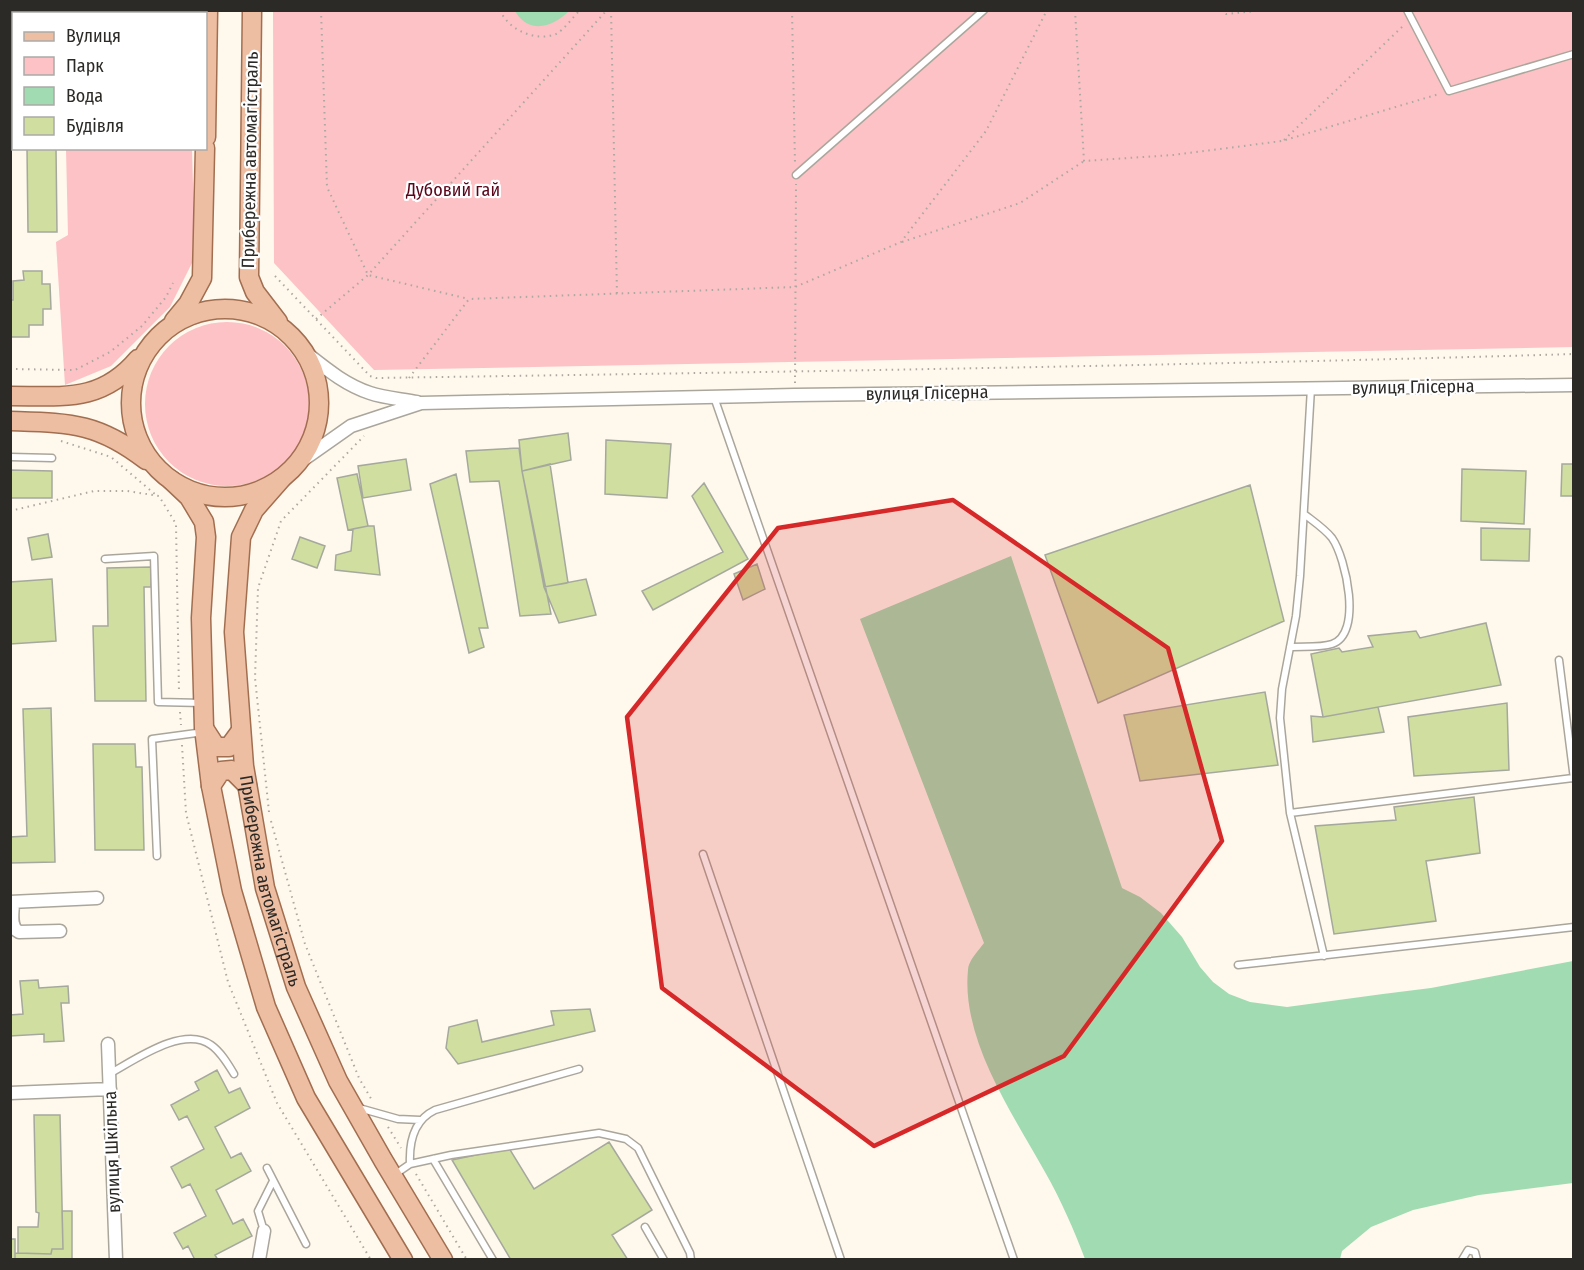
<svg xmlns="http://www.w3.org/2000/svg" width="1584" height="1270" font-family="'Fira Sans Condensed',sans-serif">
<rect width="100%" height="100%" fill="#fef8ed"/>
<path fill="#fcc2c5" d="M188,10V14H62V11Z
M273,11H1573V347L374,370L274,263Z
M66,149H192L195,257L170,307L111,366L65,385L56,242L68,235Z
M145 404a82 82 0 1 1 164 0a82 82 0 1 1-164 0Z"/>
<path fill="#a0dbb1" d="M515,11V10L569,11C553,27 529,35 515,11Z
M1011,556L1122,888L1140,897L1161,913L1182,937L1200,967L1213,982L1229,994L1250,1002L1287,1007L1383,994L1431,988L1573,961V1183L1479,1195L1413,1210L1371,1227L1342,1251L1340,1259H1085C1074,1230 1061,1200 1045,1172C1013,1114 961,1040 968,970C968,961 979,950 984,943L860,619Z"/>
<path fill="#d0dea0" stroke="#a5a89d" stroke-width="1.5" d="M25,10H54V14H25Z
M27,148H56L57,232H28Z
M23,271H42V284H50L51,309H43V325H29V337H10V300H13V281L24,280Z
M568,433L571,460L522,471L519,440Z
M606,440L671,444L667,498L605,494Z
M519,448L522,471L551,614L520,616L499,481L470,482L466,451Z
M406,459L411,490L363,498L358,466Z
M550,464L568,583L544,587L522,471Z
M1562,464H1574V496H1561Z
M1462,469L1526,471L1524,524L1461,521Z
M10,470L52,471V498H10Z
M357,474L368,526L348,530L337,478Z
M456,474L488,628H479L484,647L469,653L430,484Z
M704,483L748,559L653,610L642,591L723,552L692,496Z
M1250,485L1284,621L1098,703L1045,555Z
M368,526H374L380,575L335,570L336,555L351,551L353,529Z
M1481,528L1530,529L1529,561L1481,560Z
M48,534L52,557L32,560L28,538Z
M300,537L325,546L317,568L292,559Z
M757,564L765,589L743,600L734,574Z
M151,567V587H144L146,701H95L93,626H108L107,568Z
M52,579L56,641L10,644V582Z
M586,579L596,615L559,623L544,587Z
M1486,623L1501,685L1323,717L1311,654L1339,648L1342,652L1373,647L1368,636L1416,631L1420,638Z
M1265,692L1278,765L1140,781L1124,715Z
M1507,703L1509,770L1414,776L1408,717Z
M1378,707L1384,732L1313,742L1311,716L1323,717Z
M51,708L55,862L10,863V837L27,836L23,709Z
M93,744H135L136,767H142L144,850H95Z
M1474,797L1480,853L1426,861L1436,921L1334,934L1315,826L1396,820L1394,807Z
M38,980L39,988L68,986L69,1003H61L64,1041L44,1042V1034L10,1036V1015L23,1014L20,981Z
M590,1009L595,1031L458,1064L446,1048L449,1027L477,1020L482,1042L554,1025L551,1011Z
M217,1070L229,1093L240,1088L250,1108L215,1127L231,1158L241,1153L251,1171L216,1190L233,1224L243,1219L252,1236L215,1255L218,1260H195L188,1246L183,1249L174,1233L206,1216L190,1184L182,1188L171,1167L204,1149L187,1116L179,1120L171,1105L199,1090L195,1082Z
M34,1115H60L63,1249H52L51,1254L18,1253V1227H38L39,1213L36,1212Z
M609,1142L652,1210L612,1235L628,1260H511L452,1160L509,1148L534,1189Z
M62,1211H72V1260H15V1253L51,1254L52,1249H63Z
M10,1239H15V1260H10Z"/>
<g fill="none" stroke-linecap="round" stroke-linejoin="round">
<defs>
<path id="service" d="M1407,10L1449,91L1574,54
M796,175L984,10
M1311,388L1300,576L1296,616L1282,689L1280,718L1290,813L1324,956
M714,397L1014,1260
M10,457L52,458
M105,559L154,556L158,702L203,703
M1290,647C1303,646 1320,648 1332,644C1363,634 1346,558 1332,538C1325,529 1313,521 1304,514
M1559,660L1574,779
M1290,813L1573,778
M703,854L841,1260
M157,856L152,739L204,732
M1238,965L1574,927
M109,1074C135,1060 183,1025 211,1045C221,1052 228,1064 234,1074
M359,1108L398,1119L420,1120
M433,1159L493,1260
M410,1164C409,1142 414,1120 435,1110L579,1069
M267,1168L306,1244
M394,1175L410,1164L451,1155L599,1133L626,1139L638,1148L690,1253L691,1260
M645,1227L664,1260
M264,1231L258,1211L273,1181
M1462,1260L1468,1250L1475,1252L1477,1260"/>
<path id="minor" d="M301,349C323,366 343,384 370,393C384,398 402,399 417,402
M297,464L351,426L421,403L795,395L1574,385
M10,902L97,898
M13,902C13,912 9,927 19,932L60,931
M108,1044L116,1260
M10,1093L110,1089
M259,1260L264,1231"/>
<g id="primary">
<path d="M252,10L249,277L255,292L278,322"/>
<path d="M206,137L208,10"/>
<circle cx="225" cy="403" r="94"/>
<path d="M174,321L188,304L202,278L205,148"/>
<path d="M10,396C63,396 101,403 138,359"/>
<path d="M10,421C69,423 97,422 146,460"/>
<path id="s1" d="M282,478L254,510L241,537L234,632L244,766L265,888L296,987L338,1081L383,1160L443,1260"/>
<path d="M171,480L189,497L204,522L206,537L201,618L204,728L211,786L232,891L266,1007L306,1098L403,1260"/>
<path d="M205,730L216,747H229L240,732"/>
<path d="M211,786L221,771L232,770L247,785"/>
</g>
</defs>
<use href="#service" stroke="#aba69c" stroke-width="9"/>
<use href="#minor" stroke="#aba69c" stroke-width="15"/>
<use href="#primary" stroke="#a26e50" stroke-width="21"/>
<path stroke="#ada8a0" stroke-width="2" stroke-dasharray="1.5 4.5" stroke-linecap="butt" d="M321,10L327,187L368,275L469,299
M500,10C508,30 536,42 556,34C564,30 573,17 580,10
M611,10L617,294
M792,10L795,164
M1075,10L1084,161L1173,155L1282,141L1439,94
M1221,10L1226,14L1266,10
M1284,140L1403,26
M902,242L1020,203L1084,161
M275,276L370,376L376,378C775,372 1174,366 1574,354
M316,319L368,275L607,10
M10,369L75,370L110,352L142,326L166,297L173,283
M409,378L469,299L795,287L901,242L986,131L1047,10
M795,383L796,184
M61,441L111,457L156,495
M10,511L94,491H127L159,496L176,524L179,692
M180,712L181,725
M182,745L186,813L228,982L277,1103L371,1260
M269,812L255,678L258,588L281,521L364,436
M271,821L305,944L359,1078L373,1102
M388,1127L401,1148
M416,1174L467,1260"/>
<use href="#service" stroke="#fff" stroke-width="6"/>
<use href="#minor" stroke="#fff" stroke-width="12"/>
<use href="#primary" stroke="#eebea3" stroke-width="18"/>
</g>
<path fill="#d62828" fill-opacity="0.2" stroke="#d62828" stroke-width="4.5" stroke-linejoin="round" d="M953,500L1168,648L1222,841L1064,1056L874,1146L662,988L627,717L778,528Z"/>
<g text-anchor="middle" stroke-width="4.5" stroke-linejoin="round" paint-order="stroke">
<g font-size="18" fill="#2c2a26" stroke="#fff">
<text transform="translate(250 160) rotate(-89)" y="6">Прибережна автомагістраль</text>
<text transform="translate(1413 387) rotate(-1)" y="6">вулиця Глісерна</text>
<text transform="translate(927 393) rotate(-1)" y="6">вулиця Глісерна</text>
<text dy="6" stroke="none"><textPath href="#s1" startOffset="420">Прибережна автомагістраль</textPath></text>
<text transform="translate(112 1152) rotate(-92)" y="6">вулиця Шкільна</text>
</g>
<g font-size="18" fill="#59051a" stroke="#fff">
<text x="453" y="196">Дубовий гай</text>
</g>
</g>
<rect width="1584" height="1270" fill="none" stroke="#2c2a26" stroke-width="24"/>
<rect x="12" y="12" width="195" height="138" fill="#ffffff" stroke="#abaaa8" stroke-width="1.5"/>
<rect x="24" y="32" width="30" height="9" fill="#eebea3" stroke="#abaaa8" stroke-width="1.5"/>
<text x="66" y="42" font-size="18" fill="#2c2a26">Вулиця</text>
<rect x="24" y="57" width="30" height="18" fill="#fcc2c5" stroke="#abaaa8" stroke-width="1.5"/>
<text x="66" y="72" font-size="18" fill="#2c2a26">Парк</text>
<rect x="24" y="87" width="30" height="18" fill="#a0dbb1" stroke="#abaaa8" stroke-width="1.5"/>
<text x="66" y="102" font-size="18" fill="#2c2a26">Вода</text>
<rect x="24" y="117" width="30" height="18" fill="#d0dea0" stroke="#abaaa8" stroke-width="1.5"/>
<text x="66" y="132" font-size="18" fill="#2c2a26">Будівля</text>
</svg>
